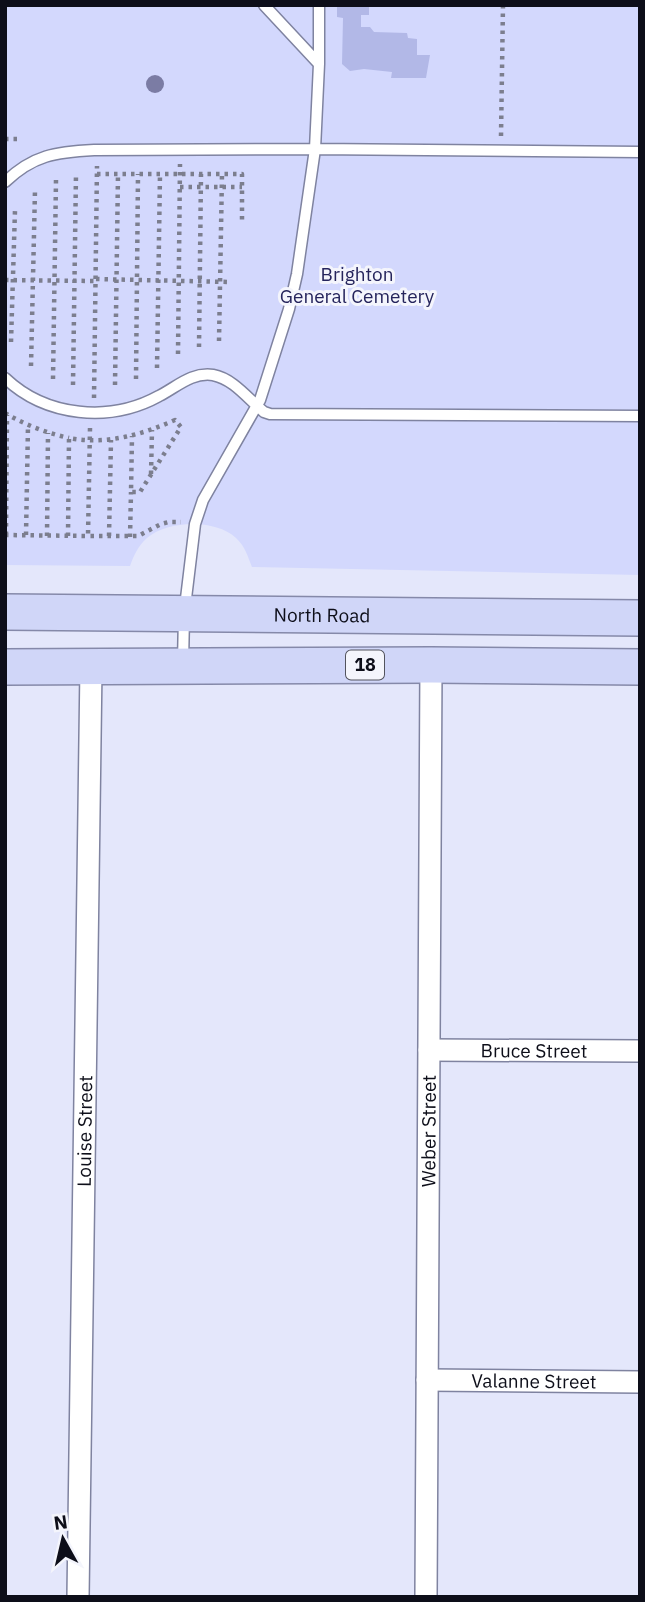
<svg xmlns="http://www.w3.org/2000/svg" width="645" height="1602" font-family="'IBM Plex Sans',sans-serif">
<rect width="100%" height="100%" fill="#e4e7fb"/>
<path fill="#d3d8fd" d="M5,5H640V575L252,567C248,557 245,546 236,538C215,519 169,520 147,538C138,546 134,555 130,566L5,565Z"/>
<path fill="#b2b8e7" d="M337,5H369V15H361V27H370L374,32L407,33L408,38L417,39V55H430L426,78H391L392,72L364,69L350,71L342,64L343,18L337,17Z"/>
<g fill="none" stroke-linecap="round" stroke-linejoin="round">
<defs>
<path id="service" d="M264,5L319,64
M5,182C33,155 56,152 94,150L315,149L640,152
M5,378C46,417 110,423 159,396C177,387 191,372 213,375C234,379 248,399 264,412L270,414L640,416
M183,663L184,615L195,524L203,500L260,400L289,309L297,274L315,149L319,64V5"/>
<g id="minor">
<path id="s1" d="M429,1050L640,1051"/>
<path id="s2" d="M427,1380L640,1382"/>
<path id="s3" d="M78,1597L91,667"/>
<path id="s4" d="M426,1597L431,665"/>
</g>
<g id="trunk">
<path id="s5" d="M5,612L640,618"/>
<path d="M5,667L431,665L640,667"/>
</g>
</defs>
<use href="#service" stroke="#7f83a0" stroke-width="13"/>
<use href="#minor" stroke="#7f83a0" stroke-width="24"/>
<use href="#trunk" stroke="#8589a9" stroke-width="38"/>
<path stroke="#7c7e8e" stroke-width="4.5" stroke-dasharray="3.5 5" stroke-linecap="butt" d="M501,136L503,5
M5,139H20
M97,174H242V223
M180,187H242
M96,279L230,282
M5,280L95,281
M219,341L222,174
M11,342L15,210
M199,347L201,174
M178,354L180,164
M31,366L35,190
M157,368L160,174
M53,379L56,180
M136,379L138,174
M73,385L76,174
M115,385L118,174
M94,398L97,166
M5,413C25,425 47,433 69,438
M90,428L88,536H138L161,524L169,522H181
M151,474L152,430
M5,535L88,536
M6,535L7,415
M26,535L28,425
M47,536L48,433
M68,536L69,438C106,445 141,435 175,420L181,427L140,492H131L132,436
M109,536L111,440
M130,537L131,492"/>
<use href="#service" stroke="#fff" stroke-width="10"/>
<use href="#minor" stroke="#fff" stroke-width="21"/>
<use href="#trunk" stroke="#d0d6f8" stroke-width="35"/>
</g>
<circle fill="#7b7ca4" cx="155" cy="84" r="9"/>
<g text-anchor="middle" stroke-width="6" stroke-linejoin="round" paint-order="stroke">
<rect fill="#f4f5fc" stroke="#52535d" stroke-width="2" x="346" y="650.5" width="38" height="29" rx="5"/>
<g font-size="18" font-weight="bold" fill="#0d0e19">
<text x="365" y="671">18</text>
</g>
<g font-size="19" fill="#25245c" stroke="#f4f5fc">
<text x="357" y="281">Brighton<tspan x="357" dy="22">General Cemetery</tspan></text>
</g>
<g font-size="19" fill="#0d0e19" stroke="#f4f5fc">
<text dy="7" stroke="none"><textPath href="#s5" startOffset="317">North Road</textPath></text>
<text dy="7" stroke="none"><textPath href="#s1" startOffset="105">Bruce Street</textPath></text>
<text dy="7" stroke="none"><textPath href="#s4" startOffset="466">Weber Street</textPath></text>
<text dy="7" stroke="none"><textPath href="#s3" startOffset="466">Louise Street</textPath></text>
<text dy="7" stroke="none"><textPath href="#s2" startOffset="107">Valanne Street</textPath></text>
</g>
</g>
<rect width="645" height="1602" fill="none" stroke="#0d0e19" stroke-width="14"/>
<g transform="translate(63 1539) rotate(352)" stroke="#f4f5fc" stroke-width="5" paint-order="stroke">
<path d="M0-5L12 26L0 18L-12 26Z" fill="#0d0e19"/>
<text y="-10" font-size="19" font-weight="bold" text-anchor="middle" fill="#0d0e19">N</text>
</g>
</svg>
